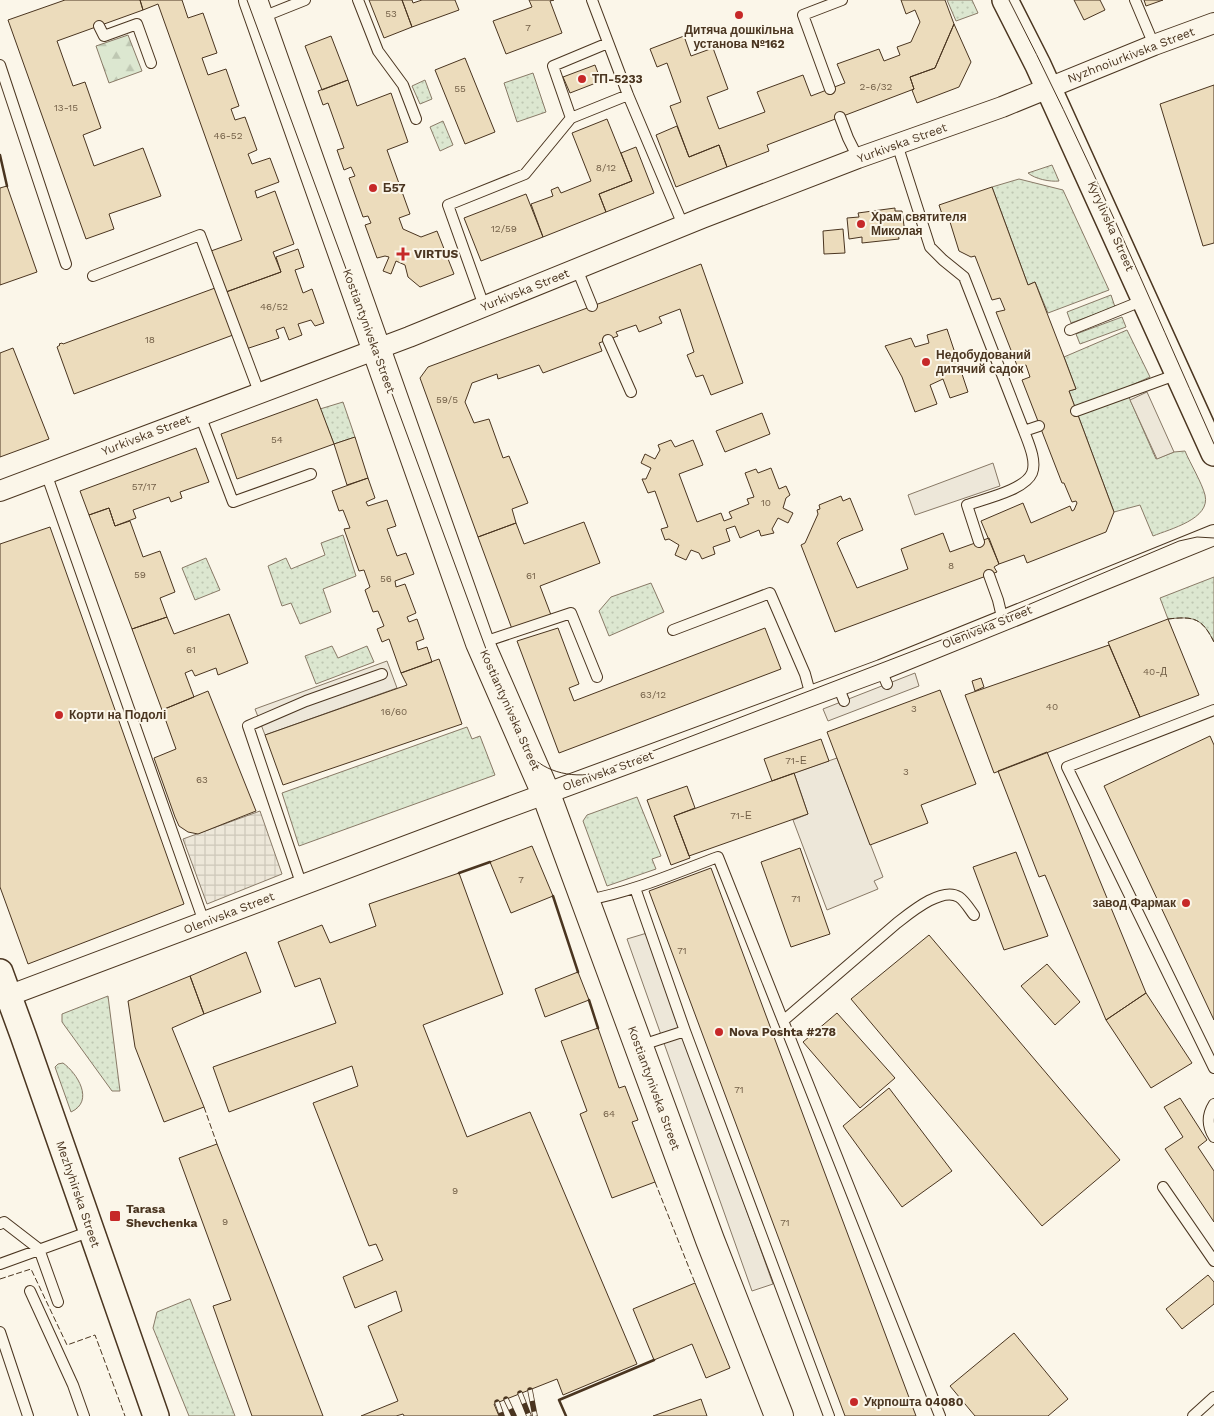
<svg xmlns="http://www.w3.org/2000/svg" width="1214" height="1416" font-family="'Work Sans',sans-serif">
<defs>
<pattern id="grass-dots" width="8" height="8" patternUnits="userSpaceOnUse" patternTransform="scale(1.25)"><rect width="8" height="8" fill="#dce7d0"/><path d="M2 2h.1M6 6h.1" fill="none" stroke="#bec7b2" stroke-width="1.8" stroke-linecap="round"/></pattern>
<pattern id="forest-firs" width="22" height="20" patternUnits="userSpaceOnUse" patternTransform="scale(1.25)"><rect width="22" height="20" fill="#dce7d0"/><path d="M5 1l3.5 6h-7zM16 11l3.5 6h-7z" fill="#bec7b2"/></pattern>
<pattern id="plaza-grid" width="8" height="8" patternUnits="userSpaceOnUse" patternTransform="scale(1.25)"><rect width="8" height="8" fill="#ede7d9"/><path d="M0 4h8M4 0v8" fill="none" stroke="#cdc7ba"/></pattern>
</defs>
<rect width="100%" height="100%" fill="#fbf6e9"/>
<path fill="url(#grass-dots)" stroke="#887966" d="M947,0H972L978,13L956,21Z
M533,73L546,112L517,122L504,83Z
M425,80L432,99L420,104L412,86Z
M443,121L453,145L440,151L430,127Z
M1052,165L1059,181C1050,182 1035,179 1028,173Z
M1019,179L1063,190L1109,290L1048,313L1035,282L1028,285L992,187Z
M1111,295L1115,307L1071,323L1067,312Z
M1122,317L1126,327L1080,344L1076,334Z
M1127,330L1150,377L1125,388L1156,459L1174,452L1185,451C1190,463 1202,483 1205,495C1211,519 1170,529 1153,536L1140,505L1114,512L1069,391L1076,389L1064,357Z
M343,402L355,437L334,444L320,409Z
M343,535L356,576L323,589L331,612L300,624L291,603L282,606L268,566L286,558L291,569L325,555L321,543Z
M206,558L220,590L195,600L182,568Z
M1214,577V642C1202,618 1194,616 1168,619L1160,598Z
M651,583L664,612L609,636L599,611L611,597Z
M332,646L338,658L367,646L374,662L316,684L305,656Z
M467,727L472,739L480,736L495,775L299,846L282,793Z
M637,797L661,856L652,859L656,869L607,886L583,821L587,815Z
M108,996L120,1091H112L62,1022V1014Z
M63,1063C77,1073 95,1101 71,1112L55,1067L58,1064Z
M189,1299H190L235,1416H189L153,1328L157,1312Z"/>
<path fill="url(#forest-firs)" stroke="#887966" d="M128,35L142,71L109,83L96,46Z"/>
<path fill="#ede7d9" stroke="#887966" d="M1147,392L1174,452L1157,459L1130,400Z
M993,463L1000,486L915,515L908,495Z
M387,661L397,688L265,735L255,709Z
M915,673L919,686L828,721L823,709Z
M837,758L883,877L874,881L878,889L827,910L793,820L808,814L794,773Z
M647,933L773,1284L752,1291L627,939Z"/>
<path fill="url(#plaza-grid)" stroke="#887966" d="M260,811L282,874L207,904L183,839Z"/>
<path fill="#ecdcbc" stroke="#4a3520" d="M65,0H140L143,10L57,41L73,86L85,82L101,128L83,135L94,166L143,148L161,196L109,214L114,229L86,239L8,20Z
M140,0H182L188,18L203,13L217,53L202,58L208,75L226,69L239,106L231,109L235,120L245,117L257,150L248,154L252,164L270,158L279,182L255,191L257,198L275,191L294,244L273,252L281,272L226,292L211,251L242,240L158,4L143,10Z
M369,0H402L412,27L384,38Z
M402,0H412L413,3L422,0H455L459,10L412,27Z
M529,0H554L550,1L562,33L506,54L493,21L532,7Z
M901,0H945L954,24L935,68L910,77L914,89L767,145L769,151L727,167L719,145L689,157L670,106L681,102L667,63L657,67L650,49L684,36L691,56L713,48L728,89L707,97L719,129L765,112L757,92L803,75L811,96L845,83L837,64L879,49L884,61L900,55L897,47L911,42L920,22L915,10L906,14Z
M1074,0H1100L1105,10L1084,20Z
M1144,0H1163L1146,6Z
M954,24L971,62L959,87L917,103L912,90L914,89L910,77L935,68Z
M331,36L348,80L322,90L305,46Z
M465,58L495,132L465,144L435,70Z
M595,65L601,81L570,93L563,77Z
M348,80L357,106L391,93L408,142L387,150L410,214L399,218L403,229L421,237L437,231L454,274L420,287L408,277L405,265L396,261L391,274L383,271L389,257L385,256L377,258L365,225L371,223L368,216L363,217L349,178L355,176L351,167L344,170L337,150L344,148L328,103L323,105L318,91Z
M1214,85V243L1203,246L1160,104Z
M607,119L632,181L599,194L606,212L543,237L531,204L553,196L551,190L558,187L561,193L591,181L572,133Z
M677,126L689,157L719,145L727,167L676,187L656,135Z
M636,147L654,193L606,212L599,194L632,181L621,153Z
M7,186L37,272L0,285V188Z
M992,187L1028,285L1035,282L1064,357L1076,389L1069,391L1114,512L1106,532L1027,563L1024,555L999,564L981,521L1023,503L1031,523L1070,506L1072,511L1074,510L1077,503L1076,501L1072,502L1064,483H1062L1022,380L1030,377L1026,365L1018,368L996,312L1005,310L1000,298L992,300L975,256L971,257L959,251L950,222L943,217L939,205Z
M526,194L543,237L481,261L464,218Z
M895,208V211H902L905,233H898L899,239L862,243V237L849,239L847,218L859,217L858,213Z
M843,229L845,253L824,254L823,231Z
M298,249L304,267L295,270L303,293L312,289L324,323L315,326L311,320L298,324L302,335L289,340L284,327L276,330L279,338L246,349L226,292L281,272L276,257Z
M701,264L743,383L711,395L703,375L696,377L687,355L694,352L680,309L659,317L662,323L639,332L636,325L616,332L618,336L599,343L602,351L543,373L539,365L498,379L497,374L472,383L465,402L474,423L489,419L503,458L509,456L528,503L512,509L516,523L478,537L420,378L428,367L606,301Z
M215,288L233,335L74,394L57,347L60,345L59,344L62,343L63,344Z
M947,329L968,392L950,398L943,379L930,385L937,404L915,412L902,377L885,346L911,338L915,347L929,343L927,335Z
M13,348L49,439L0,457V353Z
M317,399L334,444L237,479L221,434Z
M762,413L770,434L725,452L716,431Z
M355,437L368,478L347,485L334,444Z
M671,440L675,447L693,440L703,465L679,474L697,522L721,513L724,521L732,518L729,512L749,504L747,499L754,497L745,473L756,469L758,473L771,468L779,489L786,486L790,495L786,498L783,508L793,513L788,523L778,518L772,529L774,533L761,536L759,530L740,538L735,526L726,529L730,541L713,547L715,554L702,559L699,553L691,550L686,560L675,555L679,545L669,539L665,540L661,529L668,527L655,491L648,493L642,479H646L651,468L641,463L645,454L655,459L660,450L658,445Z
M196,448L209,482L180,492L182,498L171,502L169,497L133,510L136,518L115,526L109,508L89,515L80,491Z
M368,478L375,498L366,502L368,506L387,500L396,526L387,529L397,556L406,553L414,574L395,581L396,587L405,584L416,613L407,617L409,622L417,619L424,639L416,642L418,650L427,647L432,662L401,673L389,639L382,642L377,629L384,626L378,611L373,612L365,590L370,587L364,570L359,571L344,529L350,528L343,510L339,511L332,491Z
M841,496L843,501L850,498L863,530L841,539L837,543L857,588L908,569L901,549L943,533L950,552L989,538L999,564L994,567L997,572L835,632L801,545L805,543L818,514L817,510L820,509L819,505Z
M109,508L115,526L130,521L143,557L160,551L175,592L160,598L167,617L132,629L89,515Z
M584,522L600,563L540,586L551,615L512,629L478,537L516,523L524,544Z
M50,527L184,904L28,964L0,887V544Z
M229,614L248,663L218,675L216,668L195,676L192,670L185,673L194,697L162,710L132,629L167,617L174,634Z
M1168,619L1199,695L1140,717L1108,642Z
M558,628L579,684L569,688L574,701L765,628L781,669L559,753L517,641Z
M1109,645L1140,717L994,773L965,695Z
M439,659L462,724L283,785L265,735L407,685L401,673Z
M981,678L984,687L975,691L972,681Z
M940,690L976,784L921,805L928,823L870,845L827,732Z
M208,691L256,811L198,834L188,832L179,826L175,817L154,758L176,749L162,710Z
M1210,736L1214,745V1020L1104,786Z
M821,739L829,761L772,781L764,759Z
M1047,752L1146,993L1106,1020L1045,875L1039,877L998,771Z
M794,773L808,814L689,856L674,816Z
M687,786L695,808L674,816L690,858L671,865L647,800Z
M532,846L553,896L511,913L490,862Z
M800,848L830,934L791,947L761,862Z
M1016,852L1048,936L1004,950L973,867Z
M711,868L818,1155L916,1416H845L649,891Z
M459,873L503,994L423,1025L467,1137L530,1112L637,1364L563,1395L557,1379L494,1404L499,1416H404L403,1414L396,1416H361L398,1401L368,1326L402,1311L396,1291L355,1308L343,1277L383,1260L376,1244L369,1246L313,1103L358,1086L352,1066L229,1112L213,1067L336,1023L320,978L295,987L278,942L322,925L330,943L376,926L369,904Z
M929,935L1120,1160L1042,1226L851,999Z
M246,952L261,992L204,1014L190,976Z
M1047,964L1080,1002L1055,1025L1021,986Z
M578,972L589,1000L545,1017L535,989Z
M190,976L204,1014L172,1028L204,1107L164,1122L135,1047L128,1001Z
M1146,993L1192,1063L1151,1088L1106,1020Z
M837,1013L895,1078L860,1108L803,1042Z
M598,1028L619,1088L625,1086L638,1120L632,1122L655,1182L612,1198L580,1114L587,1111L561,1041Z
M889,1088L952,1171L902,1207L843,1126Z
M1180,1098L1207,1140L1198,1147L1214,1171V1222L1165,1149L1183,1137L1164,1107Z
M217,1144L272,1284L323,1416H252L213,1306L231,1300L179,1158Z
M1208,1275L1214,1282V1304L1182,1329L1166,1309Z
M695,1283L730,1368L706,1378L692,1344L654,1360L633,1309Z
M1014,1333L1068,1399L1048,1416H975L950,1386Z
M701,1399L707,1416H653Z"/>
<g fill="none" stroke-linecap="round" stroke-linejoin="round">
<defs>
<path id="service" d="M358,0L378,51L403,85L416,119
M592,0L628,95L683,225
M1135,0L1154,45
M260,18L305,0
M99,26L104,36L137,24L151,63
M608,43L553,66L571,118L628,95
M0,65L66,264
M830,89L803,15L842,0
M840,117L848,138L858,158
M897,144L930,247L943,260L964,277L1024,431L1039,426
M577,269L592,306
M93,276L200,235L259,392
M484,306L448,205L525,174L571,118
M1070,330L1144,300
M608,340L631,392
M1076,411L1178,374
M200,415L233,502L311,474
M46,473L204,922
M979,542L967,505C984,499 1025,490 1032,473C1037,461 1028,442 1024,431
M989,575L998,600L1003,621
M673,630L770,593L805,674L811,696
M481,643L571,613L597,677
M881,670L887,684
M838,686L844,701
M1214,710L1067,767L1214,1068
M302,886L248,726L306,701L382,674
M635,888L685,1031L829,1416
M587,900C632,892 675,873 718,857L940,1416
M783,1021L897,923C910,913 942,886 959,897C965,901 970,910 974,915
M639,1046L685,1031
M1214,1104C1207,1115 1207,1126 1214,1137
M1163,1187L1214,1261
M0,1224L4,1222L39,1249L58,1302
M0,1264L91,1231
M30,1291L73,1385L84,1416
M0,1332L28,1416
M1193,1416L1214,1397"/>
<path id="minor" d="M0,491L409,337L702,218L858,158L1002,107L1154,45L1214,23
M0,999L504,809L881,670L1214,535"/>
<path id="tertiary" d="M1005,0L1038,65L1214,453
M0,972L23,1035L156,1416"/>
<path id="secondary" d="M253,0L480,643L546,794L710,1240L779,1416"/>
</defs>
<use href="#service" stroke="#4a3520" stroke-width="12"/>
<use href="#minor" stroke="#4a3520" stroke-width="22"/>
<use href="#tertiary" stroke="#4a3520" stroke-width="28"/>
<use href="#secondary" stroke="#4a3520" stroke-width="30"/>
<use href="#service" stroke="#fbf6e9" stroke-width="10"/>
<use href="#minor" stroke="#fbf6e9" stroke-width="20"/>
<use href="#tertiary" stroke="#fbf6e9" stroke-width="25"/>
<use href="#secondary" stroke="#fbf6e9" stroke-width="28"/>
<path stroke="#4a3520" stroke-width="1" d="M247,0L521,744C537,769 564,778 593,774L978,626L1179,541L1197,537L1214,538
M1009,0C1084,145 1148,295 1214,444"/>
<defs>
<path id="rail" d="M530,1390L535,1416
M520,1393L529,1416
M506,1399L514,1416
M497,1402L502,1416"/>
</defs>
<use href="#rail" stroke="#4a3520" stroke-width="5.5"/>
<use href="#rail" stroke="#fbf6e9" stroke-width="4" stroke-dasharray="11" stroke-linecap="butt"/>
<path stroke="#4a3520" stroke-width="1" stroke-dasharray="6 2.5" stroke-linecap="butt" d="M1168,619C1194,616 1202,618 1214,642
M204,1107L217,1144
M655,1182L695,1283
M0,1279L31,1269L67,1345L95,1335L125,1416"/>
<path stroke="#4a3520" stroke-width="2.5" d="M0,155L7,186
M459,873L490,862
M553,896L578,972
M589,1000L598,1028
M566,1416L559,1400L654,1360"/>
</g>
<g fill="#c62828" stroke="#fbf6e9" stroke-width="2">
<circle cx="739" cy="15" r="5"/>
<circle cx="582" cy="79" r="5"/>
<circle cx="373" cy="188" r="5"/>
<circle cx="861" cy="224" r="5"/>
<path d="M400.5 246.5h5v5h5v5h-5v5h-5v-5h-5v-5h5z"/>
<circle cx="926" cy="362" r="5"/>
<circle cx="59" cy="715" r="5"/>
<circle cx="1186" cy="903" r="5"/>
<circle cx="719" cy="1032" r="5"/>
<rect x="109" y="1210" width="12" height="12" rx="2.5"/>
<circle cx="854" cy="1402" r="5"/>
</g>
<g text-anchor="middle" stroke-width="4" stroke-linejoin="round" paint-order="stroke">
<g font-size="10" fill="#725f47">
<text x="391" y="17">53</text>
<text x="528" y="31">7</text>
<text x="876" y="90">2-6/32</text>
<text x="460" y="92">55</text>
<text x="66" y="111">13-15</text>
<text x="228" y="139">46-52</text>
<text x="606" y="171">8/12</text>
<text x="504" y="232">12/59</text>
<text x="274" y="310">46/52</text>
<text x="150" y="343">18</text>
<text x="447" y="403">59/5</text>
<text x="277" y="443">54</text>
<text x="144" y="490">57/17</text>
<text x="766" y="506">10</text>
<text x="951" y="569">8</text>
<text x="140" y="578">59</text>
<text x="531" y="579">61</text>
<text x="386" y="582">56</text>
<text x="191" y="653">61</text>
<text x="1155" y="675">40-Д</text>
<text x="653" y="698">63/12</text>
<text x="1052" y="710">40</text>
<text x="914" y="712">3</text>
<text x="394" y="715">16/60</text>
<text x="796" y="764">71-Е</text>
<text x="906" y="775">3</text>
<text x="202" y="783">63</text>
<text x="741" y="819">71-Е</text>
<text x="521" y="883">7</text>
<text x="796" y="902">71</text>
<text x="682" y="954">71</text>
<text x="739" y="1093">71</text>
<text x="609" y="1117">64</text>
<text x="455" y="1194">9</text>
<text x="225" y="1225">9</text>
<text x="785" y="1226">71</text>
</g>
<g font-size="12" font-weight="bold" fill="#4a3520" stroke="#fbf6e9" text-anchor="start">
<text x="739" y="34" text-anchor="middle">Дитяча дошкільна<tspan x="739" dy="14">установа №162</tspan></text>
<text x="592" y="83">ТП-5233</text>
<text x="383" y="192">Б57</text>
<text x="871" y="221">Храм святителя<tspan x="871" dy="14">Миколая</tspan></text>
<text x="414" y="258">VIRTUS</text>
<text x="936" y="359">Недобудований<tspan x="936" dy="14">дитячий садок</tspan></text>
<text x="69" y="719">Корти на Подолі</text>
<text x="1176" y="907" text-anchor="end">завод Фармак</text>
<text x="729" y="1036">Nova Poshta #278</text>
<text x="126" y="1213">Tarasa<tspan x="126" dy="14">Shevchenka</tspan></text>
<text x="864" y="1406">Укрпошта 04080</text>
</g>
<g font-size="12" fill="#4a3520" stroke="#fbf6e9">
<text transform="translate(1131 55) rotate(-21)" y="4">Nyzhnoiurkivska Street</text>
<text transform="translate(902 143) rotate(-20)" y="4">Yurkivska Street</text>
<text transform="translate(1111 226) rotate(66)" y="4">Kyrylivska Street</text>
<text transform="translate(525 290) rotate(-22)" y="4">Yurkivska Street</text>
<text transform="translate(369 331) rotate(70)" y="4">Kostiantynivska Street</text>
<text transform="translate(146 435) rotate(-21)" y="4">Yurkivska Street</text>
<text transform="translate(987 627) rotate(-22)" y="4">Olenivska Street</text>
<text transform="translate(510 710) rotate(66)" y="4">Kostiantynivska Street</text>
<text transform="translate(608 771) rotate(-20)" y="4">Olenivska Street</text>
<text transform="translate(229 913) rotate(-21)" y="4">Olenivska Street</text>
<text transform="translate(654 1088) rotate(70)" y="4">Kostiantynivska Street</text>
<text transform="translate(78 1194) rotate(71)" y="4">Mezhyhirska Street</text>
</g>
</g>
</svg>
